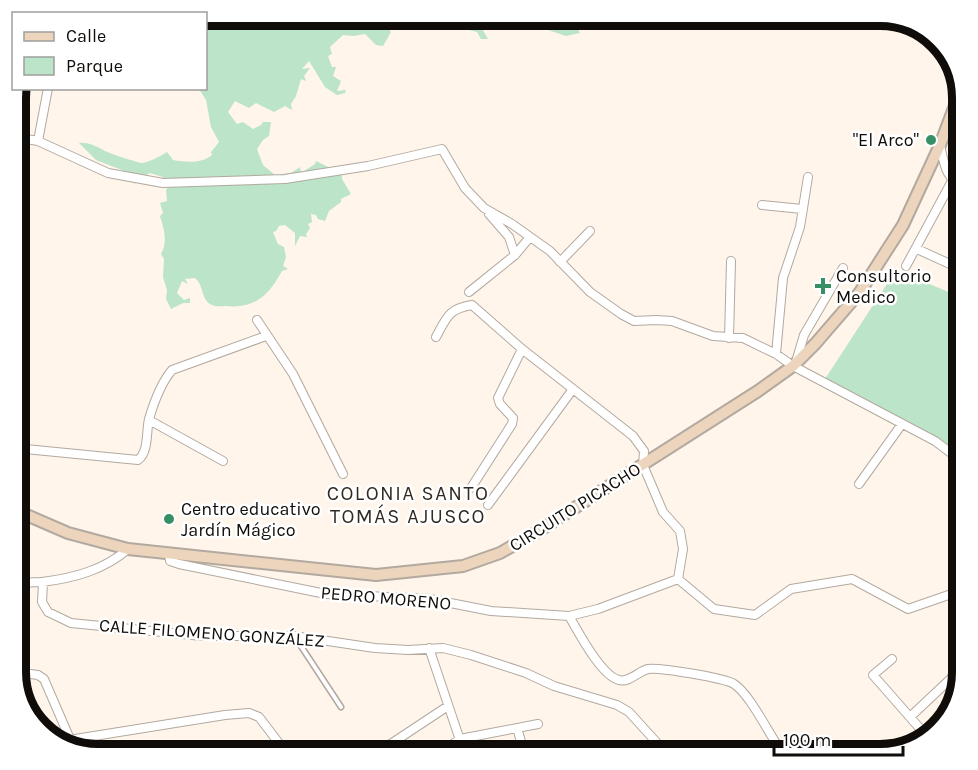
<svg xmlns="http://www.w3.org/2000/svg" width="978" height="770" font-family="Karla,sans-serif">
<rect width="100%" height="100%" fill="#fff5eb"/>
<path fill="#bbe4c8" d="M206,15H383L382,19L391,32L383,46L376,45L365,34L354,36L343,35L330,47L332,54L328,56L332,67H336L333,76L341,81L337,91L346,90L345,93L337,95L325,87L309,61L302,69L310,68L304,76L306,81L301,79L296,96L291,104L292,110L285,106L274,112L256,103L249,108L235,101L228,112L237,124L243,122L253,129L261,125L263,122H271L269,136L263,140L257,149L263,165L275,175L291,173L300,167L301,173L315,164L316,161C325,165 333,170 342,174V179L351,194L341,199V202L329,211L325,221L318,219L316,215L311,214L312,222L308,224L310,228L306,234L307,237L300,236L295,246V233L285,225L279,226L276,231L273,232L278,244L284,247L286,257L283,266L288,269L282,271C269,295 255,309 226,306C222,306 215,307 212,305C201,301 204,285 195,278L185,279L188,284L182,281L177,293L184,300L190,298V303H183L171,309L166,299L167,290L163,277L164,259L161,254C168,242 164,229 160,216L163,213L160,203L167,201L166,190L168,187L164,185L163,177L150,173L138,179L135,184L127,172L96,160L79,143C89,142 97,147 105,151C109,153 138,163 142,163C149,162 161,156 167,152L173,160C186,162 201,164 212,155L211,152L219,142L211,127L206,100L199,89L206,88Z
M443,15H487L480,25L488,39H481L477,32L457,27L448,29Z
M540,15H574V21L580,33L566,36L548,30L549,24Z
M896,270L963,298V462L935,441L823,382Z"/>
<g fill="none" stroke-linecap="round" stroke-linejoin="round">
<defs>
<path id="service" d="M295,637L341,707"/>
<path id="minor" d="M15,137L38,141L108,173L163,183L285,179L368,166L442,149L465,188L484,208L512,224L550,251L590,292L621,314L634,321L656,320L672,321L713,336L743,338L776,354L793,366L935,441L963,462
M38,141L48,88
M940,145C944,162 945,179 963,186
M762,205L802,209
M489,214L509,237L515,255
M917,249L963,270
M560,262L590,231
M906,266L952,181
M469,292L515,255L530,237
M257,320L293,374L343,474
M436,337C447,317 448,309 472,305L522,349L633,436L644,451L643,465L663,512L680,531L683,549L678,579
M729,338L731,261
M776,354L783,278L800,227L808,177
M796,362L804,335L843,268
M149,420L223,461
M15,448L138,460C149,452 146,431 149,419C154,402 161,383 172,370L266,336
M859,484L902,424
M471,488L512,424L513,418L500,404L498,398L522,349
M488,505L573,389
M169,553L170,561L179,564L326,594L430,599L491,611L569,616L598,609L678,579
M678,579L714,609L755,615L791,589L852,579L908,609L963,590
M43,582L42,602L48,612L71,623L202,636H294L375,648L408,650L443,648L471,655L526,673L554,686L617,705L629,712L668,755
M15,586C24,581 33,583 42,582C74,578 104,570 128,549
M569,616C578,631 601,676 619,680C629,683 639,671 648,669C659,667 725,678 734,684C751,695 770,737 784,755
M429,648L465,755
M892,659L873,675L923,732L919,737
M15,672L38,675L44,679L73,746
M17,682L18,673
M910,717L961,669
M517,728L525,755
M69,740L225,715L249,713L259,717L288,755
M374,755L448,706
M437,755L460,739L538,724"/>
<path id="secondary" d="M15,510L68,533L128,549L376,575L463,566L500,553L537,532L758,391L793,366L815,344L860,292L903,225L940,145L960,92"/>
</defs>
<use href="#service" stroke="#b2a9a0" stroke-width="7"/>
<use href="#minor" stroke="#b2a9a0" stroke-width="10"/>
<use href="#secondary" stroke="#b2a9a0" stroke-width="14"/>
<use href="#service" stroke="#fff" stroke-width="4"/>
<use href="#minor" stroke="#fff" stroke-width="8"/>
<use href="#secondary" stroke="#ecd5bc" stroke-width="10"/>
</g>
<g fill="#379065" stroke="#fff" stroke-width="2">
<circle cx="931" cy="140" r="6"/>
<path d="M820 277h6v6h6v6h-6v6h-6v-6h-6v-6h6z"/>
<circle cx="169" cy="519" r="6"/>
</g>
<g text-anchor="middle" stroke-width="5" stroke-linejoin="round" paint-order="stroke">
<g font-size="18" fill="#0f0c09" stroke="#fff" text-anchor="start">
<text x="919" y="146" text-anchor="end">"El Arco"</text>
<text x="836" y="282">Consultorio<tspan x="836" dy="21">Medico</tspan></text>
<text x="181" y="515">Centro educativo<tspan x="181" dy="21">Jardín Mágico</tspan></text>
</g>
<g font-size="18" fill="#0f0c09" stroke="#fff">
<text transform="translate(575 507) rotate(-32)" y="6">CIRCUITO PICACHO</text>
<text transform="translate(386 598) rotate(5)" y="6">PEDRO MORENO</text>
<text transform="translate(212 633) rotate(4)" y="6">CALLE FILOMENO GONZÁLEZ</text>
</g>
<g font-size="20" letter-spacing="1.5" fill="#312a23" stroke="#fff">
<text x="408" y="500">COLONIA SANTO<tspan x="408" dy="23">TOMÁS AJUSCO</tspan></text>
</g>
</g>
<path d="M0 0H978V770H0ZM98 26H880A72 72 0 0 1 952 98V672A72 72 0 0 1 880 744H98A72 72 0 0 1 26 672V98A72 72 0 0 1 98 26Z" fill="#fff" fill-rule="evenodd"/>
<path fill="none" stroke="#0f0c09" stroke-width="8" d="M98 26H880A72 72 0 0 1 952 98V672A72 72 0 0 1 880 744H98A72 72 0 0 1 26 672V98A72 72 0 0 1 98 26Z"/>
<rect x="12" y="12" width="195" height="78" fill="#ffffff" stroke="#9f9e9d" stroke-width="1.5"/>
<rect x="24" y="32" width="30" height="9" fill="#ecd5bc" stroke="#9f9e9d" stroke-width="1.5"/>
<text x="66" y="42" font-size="18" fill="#0f0c09">Calle</text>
<rect x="24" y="57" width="30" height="18" fill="#bbe4c8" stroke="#9f9e9d" stroke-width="1.5"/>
<text x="66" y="72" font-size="18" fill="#0f0c09">Parque</text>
<path d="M774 746v9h129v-9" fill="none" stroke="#0f0c09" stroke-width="3"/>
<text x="783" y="746" font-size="18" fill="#0f0c09" stroke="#ffffff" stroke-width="4.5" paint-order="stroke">100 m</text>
</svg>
